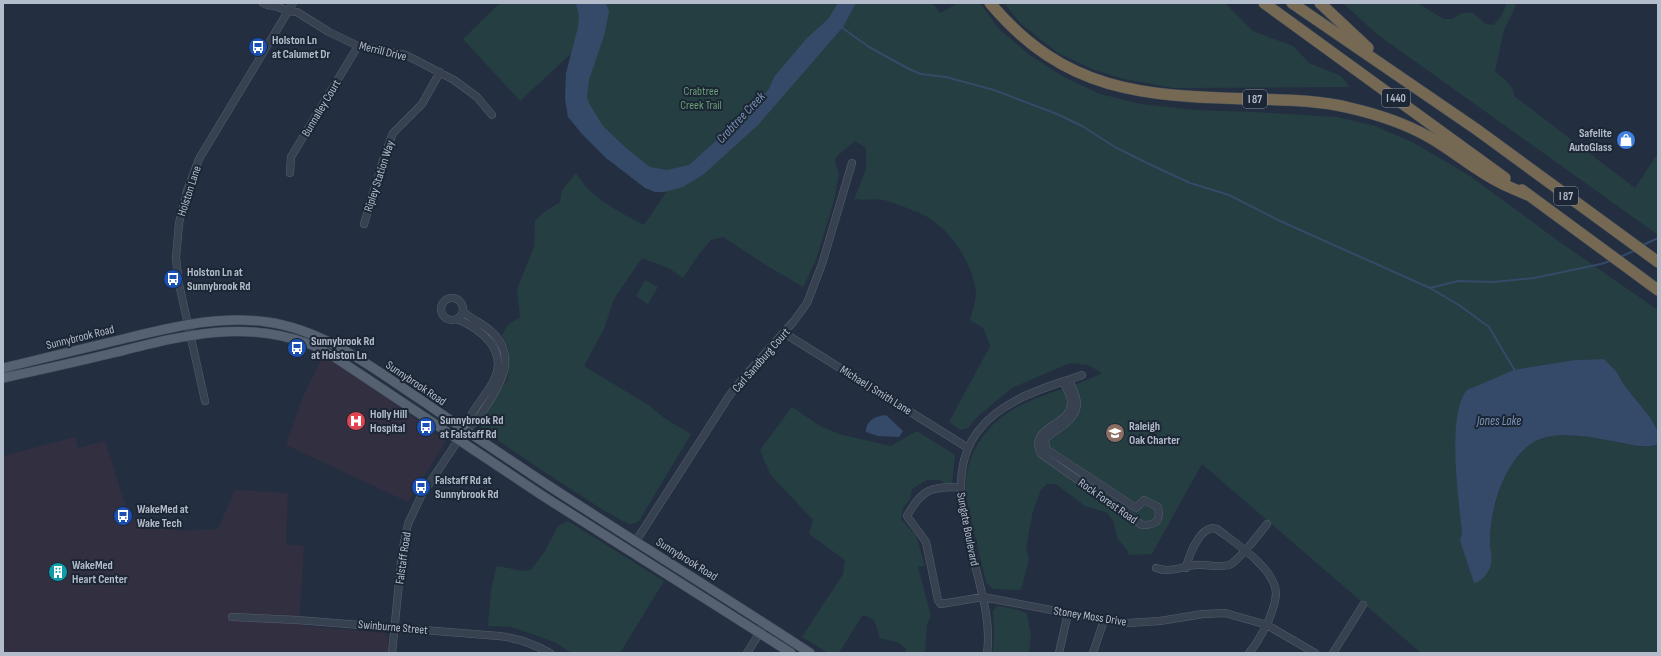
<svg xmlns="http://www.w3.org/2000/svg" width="1661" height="656" font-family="'Sofia Sans Condensed',sans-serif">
<rect width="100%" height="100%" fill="#232f40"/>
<path fill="#322f40" d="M323,355L337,362L446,441L408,502L286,445L301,401Z
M75,437L78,448L105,441L129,516L158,528L182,531L218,529L235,490L288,493L286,544L304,546L299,625L385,633L388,636V653H3V456Z"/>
<path fill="#253e41" d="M500,3H933L940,13L958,3H980L999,29L1031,56L1064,77L1100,94L1141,104L1195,110L1254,112L1337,117L1375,126L1414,143L1470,176L1564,245L1658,310V433L1650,417L1624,385L1616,371L1604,359L1575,360L1456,435V472L1462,533L1460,541L1474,583L1492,561C1491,555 1490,549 1490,543C1490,511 1505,453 1538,440C1555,433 1580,435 1599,438C1614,440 1644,452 1658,444V653H1421L1202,464L1152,554L1128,555L1127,550L1117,538L1114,523L1108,513L1085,506L1056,484H1047L1041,490L1033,511L1026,548L1029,559L1021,590L993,589L986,582C981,562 977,543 972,523C969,509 965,495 966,481C968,447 993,418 1023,404C1048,392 1077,386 1102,373L1088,365L1070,363L1012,388L978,416L968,428L960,430L949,422L990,346L983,328L970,320C972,312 976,301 976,293C974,266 952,232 929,218C922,213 892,202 884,200C876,198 864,201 854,199L866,169V148L855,141L836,157L835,162L839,173L835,197L816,260L803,287L766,265L723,237L711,240L699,254L683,278L670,269L642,258L614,299L604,329L584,366L650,406L664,418L691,434L639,521L630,525L605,511L546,473L484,431L481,429L482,419L508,379L509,350L502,335L508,325L520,317L517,289L534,247L535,221L543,213L560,202L562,190L576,173C592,199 618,211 644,225L669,188L579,126L587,39L520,101L463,39Z
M1004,3H1225L1253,31L1293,46L1309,63L1341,76L1350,87L1173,88L1124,79L1094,70L1058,53L1020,23Z
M1343,3H1417L1444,19H1452L1462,13H1473L1486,24L1493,25L1500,18L1507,3H1517L1504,30L1495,71C1502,78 1515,86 1514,96L1635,188L1658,153V235L1378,35Z
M645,280L658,287L648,304L636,296Z
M792,407L820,426L839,434L891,446L917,431L955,455L952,484L944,483L940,480H927L912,489L910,499L903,508L901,519L916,536L925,566L918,567L931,616L927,625L925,653H904L906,649L899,643L880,638L874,620L866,616H862L839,653H828L802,637L843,574L845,560L809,534L813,520L770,474L760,450Z
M568,521L664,581L620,653H572L554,642L532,634L511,627L488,626L491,590L496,567L498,566L522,571L531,570L545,551L558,526Z
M998,606L1019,610L1027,614L1031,636L1029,653H993L994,632L993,610Z"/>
<path fill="#354a68" d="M576,3H606L609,12L604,36L589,80L587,97L590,105L603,126L626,148L650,167L667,170L689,165L748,112L769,89L774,77L807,38L828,19L838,3H856L843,27L758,125L704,174L683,187L664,192H655L645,188L606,158L582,134L568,117L565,99L566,73L578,27L579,17Z
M1604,359L1616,371L1624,385L1650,417L1657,430L1658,444C1649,449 1632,445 1622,443C1598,438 1561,430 1538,440C1530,443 1523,450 1517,457C1499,480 1490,514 1490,543C1490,550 1493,557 1491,564C1490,571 1482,582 1474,583L1460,541L1462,533C1459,502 1446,414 1467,390L1514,370L1575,360Z
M886,415L903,431L899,437L878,436L866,432C866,420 876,416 886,415Z"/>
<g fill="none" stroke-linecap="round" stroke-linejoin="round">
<path stroke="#354a68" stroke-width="2" d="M841,27L869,47L909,69L921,74L946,77L994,90L1057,114L1082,126L1115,147L1149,164L1190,183L1229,195L1280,221L1430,288L1459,305L1489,327L1515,371
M1643,245L1658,238
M1620,257L1636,250
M1430,288L1458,281L1494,282L1534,278L1601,264L1610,261"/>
<defs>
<path id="minor" d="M263,3L267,5L275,6L288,11L297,12L329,32L358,46L406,55L454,80L477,97L492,115
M290,173L291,157L358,46
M364,224L384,157L393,133L422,104L440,72
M441 309a11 11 0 1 1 22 0a11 11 0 1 1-22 0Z
M463,311C474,322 490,326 499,340C513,362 501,383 489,402C481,414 477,422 465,430
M784,333L968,448
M1063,382C1067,389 1071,395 1071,403C1071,426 1027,426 1041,454L1142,525C1155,525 1161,522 1158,507L1144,500L1136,508L1046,449L1045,439C1056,429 1076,421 1077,404C1077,397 1072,387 1069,380
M205,401L179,284L176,258L179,223L187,191L199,159L293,3
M960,487C930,487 922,489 907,516L926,542L938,600L941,604L983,597L1104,620L1128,623L1160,621L1203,614L1225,613L1267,625L1315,653
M636,541L729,396L744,377L794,321L807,303L822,264L852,163
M1156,568C1169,573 1181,567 1195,565C1206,564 1218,568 1229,565C1237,562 1260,533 1267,524
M1186,568C1189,555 1201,523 1217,529C1235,543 1275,568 1276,593C1276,603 1272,612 1268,622C1263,632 1256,645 1249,653
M232,617L297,620L499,636C517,638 534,644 550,653
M392,653L402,552L408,524L421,496L465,430C471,409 485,398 494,380C508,351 482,329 457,319
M747,653L765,624
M987,653C991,625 983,597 976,569C959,502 941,439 1017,400C1037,389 1060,383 1082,375
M1059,653L1068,613
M1093,653L1104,620
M1333,653L1363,605"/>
<path id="major" d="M3,368C45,358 86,348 127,338C173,327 219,315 267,322C326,330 375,370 424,402C460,427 497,451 534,476C625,536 719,593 810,653
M3,378C40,370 76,362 113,353C178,337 240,319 306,343C317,346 327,353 336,358L543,496L791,653"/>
<path id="highway" d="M990,3C1065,92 1142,96 1251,99C1283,100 1318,100 1350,108C1376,114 1406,124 1429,137C1454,151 1477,172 1503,184C1511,188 1519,191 1528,195
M1264,3L1505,178
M1292,3L1476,129L1658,262
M1320,3L1368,48
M1522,190L1658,290"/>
</defs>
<use href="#minor" stroke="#555f6e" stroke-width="8"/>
<use href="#major" stroke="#404a59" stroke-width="10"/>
<use href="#highway" stroke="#424c5b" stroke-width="12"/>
<use href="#minor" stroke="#374150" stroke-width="7"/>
<use href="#major" stroke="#556070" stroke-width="9"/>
<use href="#highway" stroke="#766953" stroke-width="11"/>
</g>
<defs>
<symbol id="bus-disc" viewBox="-11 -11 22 22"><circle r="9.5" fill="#1a4fb4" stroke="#1c2635"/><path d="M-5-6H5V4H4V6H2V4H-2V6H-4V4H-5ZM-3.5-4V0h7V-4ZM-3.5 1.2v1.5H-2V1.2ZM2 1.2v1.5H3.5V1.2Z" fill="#fff"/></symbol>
<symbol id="shop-disc" viewBox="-11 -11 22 22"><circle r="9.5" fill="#3f7fe0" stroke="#1c2635"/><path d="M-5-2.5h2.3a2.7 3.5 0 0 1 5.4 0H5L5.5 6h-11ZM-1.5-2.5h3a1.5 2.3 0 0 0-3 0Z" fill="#fff"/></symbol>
<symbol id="hospital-disc" viewBox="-11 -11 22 22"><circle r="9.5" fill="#e0444e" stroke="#1c2635"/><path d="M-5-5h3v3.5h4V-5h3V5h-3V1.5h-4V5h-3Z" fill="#fff"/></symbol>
<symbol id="school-disc" viewBox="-11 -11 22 22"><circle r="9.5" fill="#8d6e63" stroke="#1c2635"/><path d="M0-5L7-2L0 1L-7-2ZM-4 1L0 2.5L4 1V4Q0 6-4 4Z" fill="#fff"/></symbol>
<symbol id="building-disc" viewBox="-11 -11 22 22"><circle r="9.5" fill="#0f9aa8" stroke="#1c2635"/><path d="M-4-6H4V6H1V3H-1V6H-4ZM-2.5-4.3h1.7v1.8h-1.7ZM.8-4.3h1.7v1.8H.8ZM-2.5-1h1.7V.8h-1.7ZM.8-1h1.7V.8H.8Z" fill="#fff"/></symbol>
</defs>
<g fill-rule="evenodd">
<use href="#bus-disc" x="247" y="36" width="22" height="22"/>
<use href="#shop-disc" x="1615" y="129" width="22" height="22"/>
<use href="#bus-disc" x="162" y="268" width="22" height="22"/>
<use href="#bus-disc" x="286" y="337" width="22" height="22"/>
<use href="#hospital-disc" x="345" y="410" width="22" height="22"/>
<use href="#bus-disc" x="415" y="416" width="22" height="22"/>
<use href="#school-disc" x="1104" y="422" width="22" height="22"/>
<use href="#bus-disc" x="410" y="476" width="22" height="22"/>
<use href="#bus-disc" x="112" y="505" width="22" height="22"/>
<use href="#building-disc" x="47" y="561" width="22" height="22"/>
</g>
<g text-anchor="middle" stroke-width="4" stroke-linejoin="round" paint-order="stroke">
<g fill="#1c2635" stroke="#868f9e" stroke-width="1">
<rect x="1382" y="89" width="28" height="18" rx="3"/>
<rect x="1243" y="90" width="24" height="18" rx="3"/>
<rect x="1554" y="187" width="24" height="18" rx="3"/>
</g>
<g font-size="11" font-weight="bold" fill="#b3bccb">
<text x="1396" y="102">I 440</text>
<text x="1255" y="103">I 87</text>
<text x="1566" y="200">I 87</text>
</g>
<g font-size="12" font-weight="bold" fill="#b3bccb" stroke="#1c2635" text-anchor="start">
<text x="272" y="44">Holston Ln<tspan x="272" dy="14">at Calumet Dr</tspan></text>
<text x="1612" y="137" text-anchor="end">Safelite<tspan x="1612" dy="14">AutoGlass</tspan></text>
<text x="187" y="276">Holston Ln at<tspan x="187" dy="14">Sunnybrook Rd</tspan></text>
<text x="311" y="345">Sunnybrook Rd<tspan x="311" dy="14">at Holston Ln</tspan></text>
<text x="370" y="418">Holly Hill<tspan x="370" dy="14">Hospital</tspan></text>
<text x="440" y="424">Sunnybrook Rd<tspan x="440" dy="14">at Falstaff Rd</tspan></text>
<text x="1129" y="430">Raleigh<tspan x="1129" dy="14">Oak Charter</tspan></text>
<text x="435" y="484">Falstaff Rd at<tspan x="435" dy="14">Sunnybrook Rd</tspan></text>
<text x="137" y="513">WakeMed at<tspan x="137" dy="14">Wake Tech</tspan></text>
<text x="72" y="569">WakeMed<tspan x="72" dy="14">Heart Center</tspan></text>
</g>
<g font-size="12" fill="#b3bccb" stroke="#1c2635">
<text transform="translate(383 51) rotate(14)" y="4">Merrill Drive</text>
<text transform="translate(321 108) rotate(-59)" y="4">Bunnalley Court</text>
<text transform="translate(379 176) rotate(-72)" y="4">Ripley Station Way</text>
<text transform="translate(189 191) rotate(-72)" y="4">Holston Lane</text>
<text transform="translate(80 337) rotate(-14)" y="4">Sunnybrook Road</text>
<text transform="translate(761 360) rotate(-49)" y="4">Carl Sandburg Court</text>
<text transform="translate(416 383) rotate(34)" y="4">Sunnybrook Road</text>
<text transform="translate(876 390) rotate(32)" y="4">Michael J Smith Lane</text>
<text transform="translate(1108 501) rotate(35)" y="4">Rock Forest Road</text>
<text transform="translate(968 529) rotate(79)" y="4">Sungate Boulevard</text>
<text transform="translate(403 558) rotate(-82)" y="4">Falstaff Road</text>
<text transform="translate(687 559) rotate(32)" y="4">Sunnybrook Road</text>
<text transform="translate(1090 616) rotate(9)" y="4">Stoney Moss Drive</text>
<text transform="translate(393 627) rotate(5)" y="4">Swinburne Street</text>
</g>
<g font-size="12" fill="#699d75" stroke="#1c2635">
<text x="701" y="95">Crabtree<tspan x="701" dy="14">Creek Trail</tspan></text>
</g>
<g font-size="13" font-style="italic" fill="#7992b4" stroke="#1c2635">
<text transform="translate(740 117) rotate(-47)" y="5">Crabtree Creek</text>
<text x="1499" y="425">Jones Lake</text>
</g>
</g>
<rect width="1661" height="656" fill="none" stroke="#b3bccb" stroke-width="8"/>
</svg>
